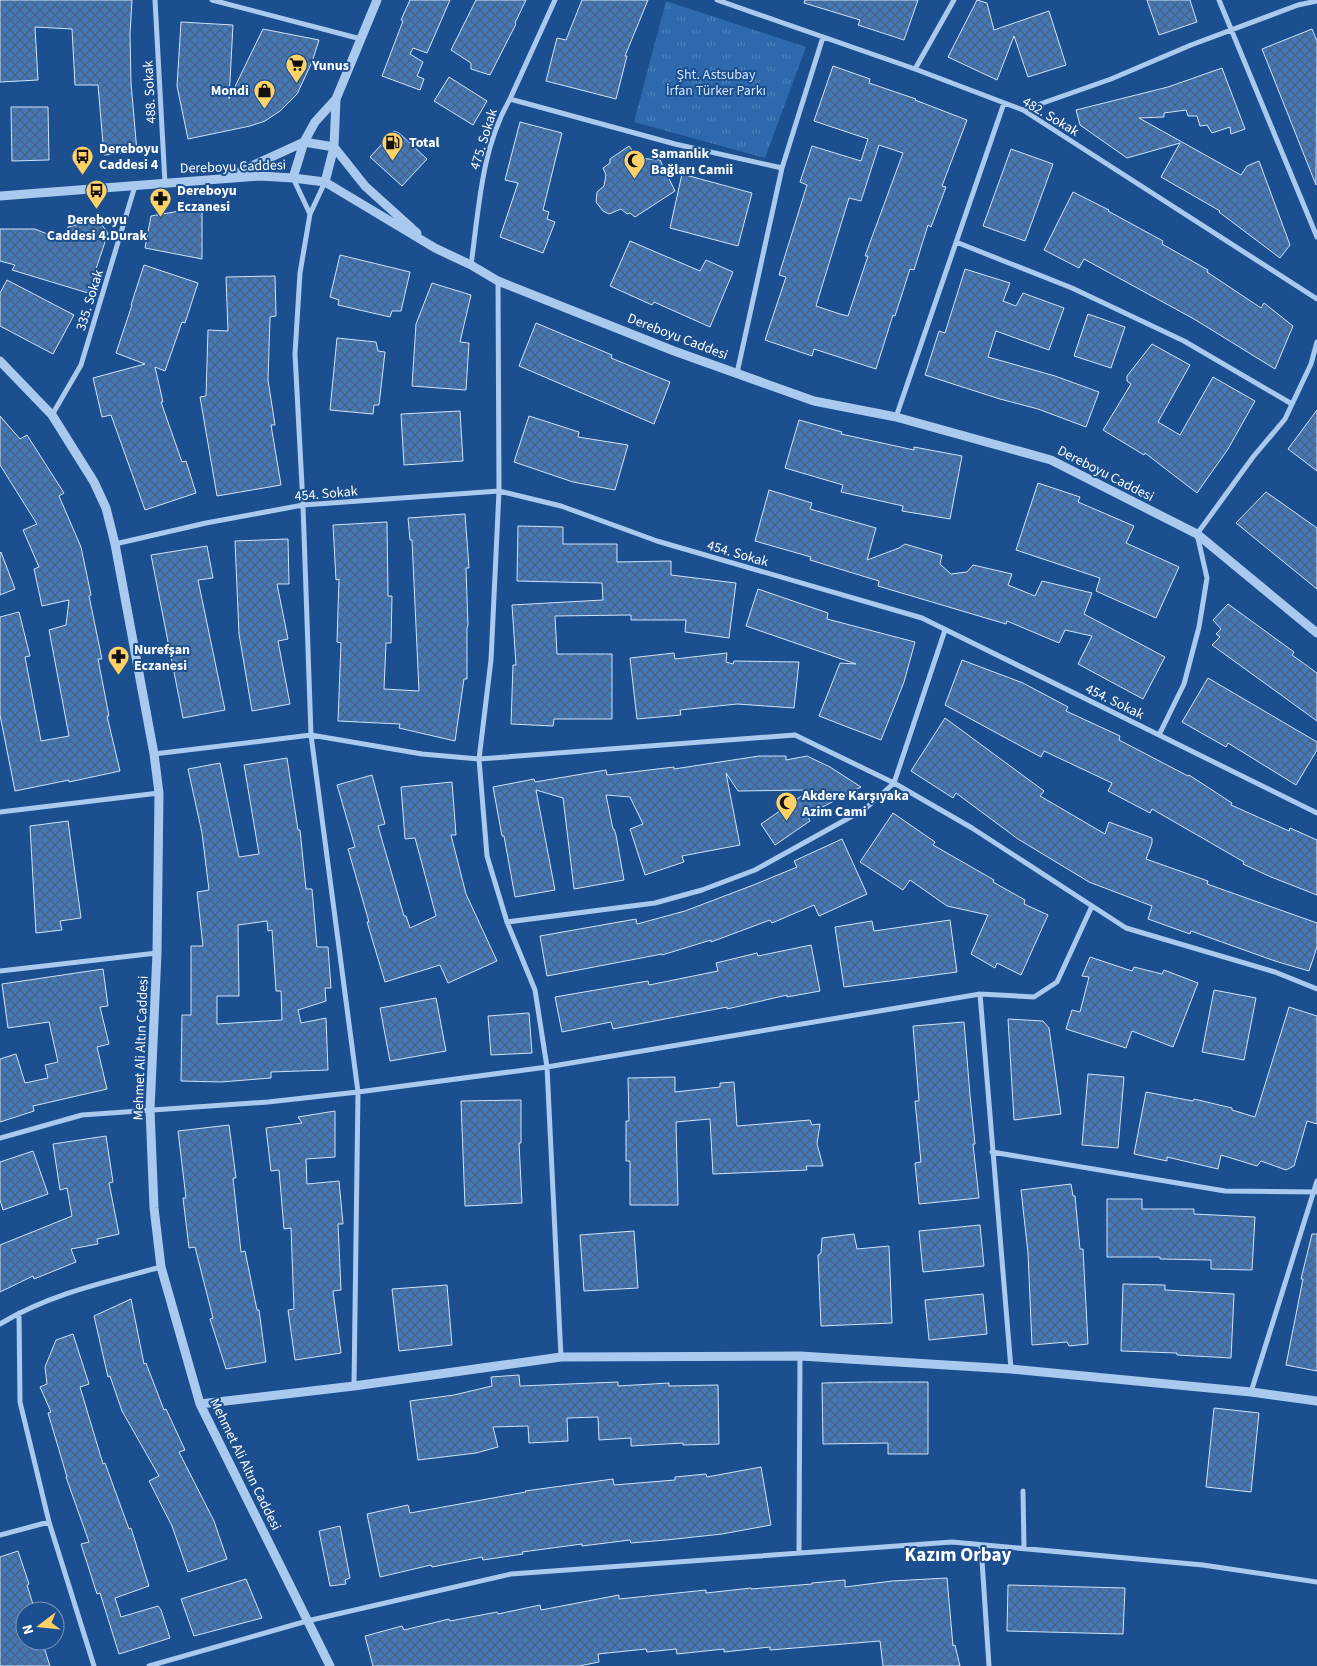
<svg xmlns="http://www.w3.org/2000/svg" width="1317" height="1666" font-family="'Source Sans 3',sans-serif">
<defs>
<pattern id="park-tufts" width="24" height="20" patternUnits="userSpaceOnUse" patternTransform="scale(1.25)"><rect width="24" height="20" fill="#2e69ad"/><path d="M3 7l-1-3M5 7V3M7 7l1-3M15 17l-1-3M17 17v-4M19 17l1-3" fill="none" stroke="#4d80b9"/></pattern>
<pattern id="building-cross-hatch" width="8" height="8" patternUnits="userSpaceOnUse" patternTransform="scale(1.25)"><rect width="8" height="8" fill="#4478b7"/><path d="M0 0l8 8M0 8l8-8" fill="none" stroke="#486282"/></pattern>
</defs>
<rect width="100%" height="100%" fill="#1b4f8f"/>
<path fill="url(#park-tufts)" d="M666,1L806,47L765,158L634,122Z"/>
<path fill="url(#building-cross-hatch)" stroke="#cfe3fa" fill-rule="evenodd" d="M0,0H132L130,34L131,83L137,152L104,155L98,85H75L72,29L35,27L38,80L0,82Z
M410,0H450L427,53L413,48L410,54L423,62L417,76L424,79L420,90L382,76L403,21L401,20Z
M476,0H526L515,23L516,24L490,75L471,69V63L451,50Z
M582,0H648L625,56H627L616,99L546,81L557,38L566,40Z
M805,0H918L904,40L858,25L860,20L804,3Z
M977,0L987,3L994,30L1049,11L1066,65L1028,77L1014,36L997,80L948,57Z
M1147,0H1190L1197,22L1159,35Z
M181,22L233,25L229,99L263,29L319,40L312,62L297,94L280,111L265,121L250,126L188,139L177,86Z
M1312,29L1317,41L1316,185L1262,49Z
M833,66L870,79L869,83L916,99L915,100L967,120L942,186L946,187L931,227L928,225L914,270L910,269L895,316L893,315L876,369L814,349L812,356L765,340L786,277L779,275L807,185L800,182L812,146L861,161L868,139L814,121ZM879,145L903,153L865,256H868L848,316L840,314L816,306L849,198L861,201Z
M1222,68L1245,129L1231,134L1230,127L1212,133L1207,125L1200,126L1197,116H1188L1186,110L1164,113V117L1139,118L1241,175L1247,166L1259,161L1290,245L1280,258L1219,212L1220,211L1161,177L1180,143L1127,158L1080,125L1076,110L1168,87Z
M449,77L487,101L473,125L434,101Z
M11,107H48L49,160L12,161Z
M520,122L562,133L543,210L549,212L547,219L555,222L543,253L500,237L518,183L505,180Z
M394,131L399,133L427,159L402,186L370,157Z
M629,146L638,158L660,160L675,191L635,217L630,213L627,214L621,209L609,214L603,211L596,202L597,192L604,186L606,175L603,168L610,163V159Z
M1011,149L1053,164L1025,241L983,226Z
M682,174L752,193L738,246L670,228Z
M1073,192L1109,210L1108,211L1163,241L1162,244L1208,270L1207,272L1261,308L1264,303L1293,326L1275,369L1194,319L1084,259L1079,268L1044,250Z
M197,208L202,213V259L145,248L151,216Z
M88,222L102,225L108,233L88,293L12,270L15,265L0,261V229H35L62,240L68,227Z
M630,241L700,271L706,260L733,272L710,327L654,302L652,305L610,286Z
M340,255L410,272L401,311H392L390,317L338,305L339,300L330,297Z
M144,265L198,283L185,323L182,322L165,371L155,367L163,402H161L182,462L186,461L196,493L145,510L111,415L102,417L93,378L145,364L116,353L132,305H131Z
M965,269L1010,283L1003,301L1016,306L1023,293L1064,308L1049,350L996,331L988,357L1055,376L1099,392L1086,427L1038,409L1000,399L925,375L939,331L945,333Z
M275,276L276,316L270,317L268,380L275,425H271L281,485L217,496L200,397L206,396L208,330L228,331L226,277Z
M7,280L74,315L53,354L0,326V293Z
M432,283L471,295L460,342L469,343L466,390L412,386L416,324Z
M1088,314L1125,327L1111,368L1074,356Z
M536,323L612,355L611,358L670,382L654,424L519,366Z
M337,338L376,342L378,351L385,352L379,405H374L373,414L330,410Z
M1152,344L1190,365L1158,422L1180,435L1213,377L1255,401L1228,449L1197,493L1145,453L1144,455L1103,430L1131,384L1127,381V376Z
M1317,410V471L1288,449Z
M460,411L463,461L404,465L401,414Z
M0,416L20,439L27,435L64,493L59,496L81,547L91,595L89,596L102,659H98L109,716H107L120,771L69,782V780L15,791L0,715V617L19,612L30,656L25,657L41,741L69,736L49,630L66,625L69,600L42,606L34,569L39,567L23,530L37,524L0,465Z
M529,416L579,432L578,437L628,445L615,490L573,482L514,462Z
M799,420L842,432L841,434L914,450V447L962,456L950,519L902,511L903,506L841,492L843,485L785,468Z
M1038,483L1080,497L1078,502L1134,526L1126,543L1179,567L1156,618L1096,591L1100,578L1016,550Z
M769,490L812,503L810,509L876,528L867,560L899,548L905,544L942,555L940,564L951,574L967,572L973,565L1012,574L1008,585L1035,596L1042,581L1092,593L1084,614L1165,657L1143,699L1078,664L1092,636L1065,630L1059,643L1007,621L1006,624L878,586L879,581L810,560L811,557L755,541Z
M1266,492L1317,528V589L1236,523Z
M465,514L469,568H466L468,626L467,627V679H464L455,741L399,728L400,724L338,721L341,643L337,642L339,579L336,580L333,525L387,522L388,596H392L391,643H386L384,689L419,691L412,540H410L408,518Z
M518,526L563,527V544H617V562L671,561V575L736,583L729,638L685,632L686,620H631V615L555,616L557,654H612V719H554L553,726L511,724L513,665H516L512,605L603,600L602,583L517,581Z
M288,539L289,584H277L288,639L278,641L290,704L252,711L239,634L235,541Z
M207,546L213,578L198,580L225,710L183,718L151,555Z
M1,552L15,589L0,595V553Z
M758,589L828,613L827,619L915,642L904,682L881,740L819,716L840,663L856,664L746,626Z
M1228,604L1294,652L1292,655L1317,673V721L1212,645L1220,637L1216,634L1221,629L1213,620Z
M674,653L675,659L727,653L726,662L733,664L734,661L799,662L794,708L737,704L680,710L681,715L637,719L630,658Z
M962,660L1023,683L1068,707L1066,711L1120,736L1119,740L1188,776L1189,775L1232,803L1231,805L1289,831L1290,828L1317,840V895L1271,877L1243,864L1244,862L1152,809L1150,813L1108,791L1112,783L1044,751L1041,757L945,705Z
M1208,678L1317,742V750L1296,785L1228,743L1226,747L1182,722Z
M945,718L1044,791L1040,796L1105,834L1109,822L1152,838V843L1146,859L1208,881L1207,884L1317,923V947L1309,971L1275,961L1191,931L1190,934L1148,919L1152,906L1089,882L1018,839L956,793L953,798L911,771Z
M759,756H786V760L807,756L830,767L861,787L807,815L810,821L775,845L761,824L810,790L738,791L726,773L740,845L682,856L684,862L645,875L630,829L643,824L630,797L606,795L613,829H614L616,835L624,880L574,889L563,798L536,790L555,890L515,897L504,836H502L493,787L534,779L535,782L606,770L607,775L674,767V769Z
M287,758L298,830H300L306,889H312L317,947H328L331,988H325L326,1001L298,1010L301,1023L326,1018L328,1070L271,1072V1078L221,1082L181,1081L182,1015H191V946H203L197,892L209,890L202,833L188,769L220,763L239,857L259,854L244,765ZM267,921L268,931L272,930L276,991H281L282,1020L217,1024V996H239L238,925Z
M372,775L385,824L378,826L404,916H406L410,928L436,916L415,838L405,839L401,787L452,782L456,835H451L466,894L497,961L448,983L440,965L385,982L367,922H369L348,849L355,847L337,785Z
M893,813L935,842L933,845L994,880L993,882L1025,900L1024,904L1048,915L1021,975L997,963L995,968L971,954L988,915L947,906L910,880L903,890L860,862Z
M68,821L81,918L60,921L62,930L36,933L30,826Z
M842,839L867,894L819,916L814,905L772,923L770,920L711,942V940L662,955V954L547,976L540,936L636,919L637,924L685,911L756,884L797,867L794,861Z
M950,920L957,972L844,987L835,927L872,921L874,931Z
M811,945L820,991L787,997V995L727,1009V1007L613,1029L611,1022L562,1032L555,997L648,981L649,985L718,971L716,963L757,953L758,956Z
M1090,957L1132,971L1134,967L1162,974L1164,970L1198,983L1173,1047L1132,1031L1126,1048L1066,1029L1072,1010L1080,1012L1089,977L1082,976Z
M103,969L108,1006L100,1007L109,1044L97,1047L107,1089L33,1106L34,1111L0,1122V1059L16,1054L25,1083L48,1078L45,1065L58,1062L49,1022L8,1028L2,984Z
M1214,990L1256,998L1244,1060L1202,1052Z
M436,998L446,1051L390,1061L380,1008Z
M1289,1007L1317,1016V1124L1307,1121L1294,1166L1286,1170L1261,1161L1257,1166L1221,1155L1218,1169L1167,1157V1161L1134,1154L1146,1092L1193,1101L1194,1099L1232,1108V1110L1255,1117Z
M529,1013L532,1053L491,1055L488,1016Z
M1008,1019L1043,1021L1049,1028L1061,1114L1014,1120Z
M964,1022L970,1095L975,1144H973L979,1198L919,1204L915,1163L921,1162L915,1101H919L913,1026Z
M1088,1074L1124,1077L1118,1148L1082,1145Z
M675,1077V1092L720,1087V1083L734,1082L737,1126L810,1120L812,1125L820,1124L817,1144L823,1166H806L807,1170L713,1174L710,1119L676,1122L678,1205H630V1161H626V1121H629L628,1078Z
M521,1100V1143H519L522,1203L465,1206L461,1101Z
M335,1111V1157L306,1159L307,1184L339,1181L343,1224H338L341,1290L333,1291L341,1353L295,1360L288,1310L294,1309L291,1228L284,1229L279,1170L271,1171L266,1128L302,1123L298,1117Z
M229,1125L236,1178H233L241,1252L245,1251L257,1310H259L266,1362L226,1369L210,1319L213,1318L195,1247L189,1248L183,1198H186L178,1131Z
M106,1136L113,1182L109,1183L119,1234L97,1239L98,1244L71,1249L76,1262L34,1279L33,1276L0,1292V1245L72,1216L67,1188L60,1190L53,1144Z
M33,1151L48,1194L3,1210L0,1200V1162Z
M1071,1184L1073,1196H1075L1080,1249H1083L1088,1344L1069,1346L1067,1342L1032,1345L1028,1253L1021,1190Z
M1107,1199H1142V1209H1194V1214L1255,1217L1252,1270L1211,1269V1260L1160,1259V1257H1107Z
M980,1225L984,1266L923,1272L919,1231Z
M634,1231L638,1288L584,1291L580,1235Z
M854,1234L857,1249L889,1246L892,1323L821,1326L818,1255L821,1253L822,1238Z
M1312,1234H1317V1371L1286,1365L1303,1279H1301Z
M1123,1284L1165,1285V1290L1234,1294L1231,1358L1177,1355V1353L1121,1351Z
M447,1285L452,1345L399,1351L392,1289Z
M983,1294L987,1334L929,1340L925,1300Z
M131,1299L144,1364L146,1363L164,1410L166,1409L185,1450L179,1452L214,1521L227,1559L188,1572L172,1526L149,1481L159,1476L122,1411L110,1376L108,1377L94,1316Z
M73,1334L89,1384L80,1387L103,1464L105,1463L129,1529L131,1528L149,1586L115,1598L121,1617L158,1606L161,1610L170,1638L119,1654L100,1593L97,1594L81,1544L89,1542L66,1477H67L48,1413L51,1412L40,1387L47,1384L45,1367L56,1340Z
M519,1375L520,1386L618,1382V1386L669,1383V1386L718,1385L719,1444L683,1445V1443L631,1446V1438L599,1440L598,1417L567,1418L568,1441L529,1443L528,1426L493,1427L498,1447L476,1453L418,1460L410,1401L454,1395L492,1386L491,1377Z
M868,1382H928V1454H888V1443L823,1444L822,1383Z
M1214,1408L1259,1413L1251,1492L1206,1487Z
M761,1467L771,1525L722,1534L666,1540L631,1543L630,1540L582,1546V1544L522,1552L523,1554L483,1560L482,1557L432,1567L431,1565L380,1577L367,1514L408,1505L410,1513L526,1492L525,1491L613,1479L614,1485L675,1480V1477L706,1474L707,1477Z
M340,1526L350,1578L345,1580L346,1584L330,1586L319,1531Z
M18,1551L29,1584L27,1585L35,1611H25V1641H42L50,1666H0V1557Z
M947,1578L953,1646L955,1645L960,1666H883L880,1641L770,1650V1647L724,1652V1649L677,1654L676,1649L647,1652L646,1649L598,1654L599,1662L579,1666H373L365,1636L402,1626L404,1630L449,1619L450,1621L497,1612L498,1614L540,1605L541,1610L619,1595V1599L706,1590V1593L751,1588V1589L812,1584V1583L845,1580V1587L892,1581Z
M246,1579L262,1618L194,1636L181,1599Z
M1008,1585L1125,1588L1123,1634L1007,1631Z"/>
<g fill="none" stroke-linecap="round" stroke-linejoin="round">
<path stroke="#a9c9ee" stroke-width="5" d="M155,0L165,183
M212,0L361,39
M717,0L915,69L1023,110L1317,299
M1219,0L1317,237
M915,69L954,0
M510,99L675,144L782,168
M1023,110L1111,79L1191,45L1298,5L1317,1
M293,178L310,214
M325,182L310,214L300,273L295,354L303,505L311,735L358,1092L354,1386
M956,242L1072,288L1184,341L1292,404
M471,265C479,209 481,149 510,99L555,0
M498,281L499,491L491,660L479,759L487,856L507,922L535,990L547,1067L561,1357
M737,373L782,168L823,37
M52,415L81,365L135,186
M896,417L1004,103
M115,544L206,523L303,505L499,491L561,506L657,541L922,618L1317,813
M1159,735L1184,684L1199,627L1207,578L1197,534L1253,457L1285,419L1311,364L1317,342
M154,754L311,735L422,754L479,759L795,735L894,783L972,828L1126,928L1275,972L1317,989
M0,812L159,793
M507,922L655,903L702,890L755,870L865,809L894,783L945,630
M0,971L157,953
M980,994L1034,997L1057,982L1092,906
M0,1138L82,1115L268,1102L358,1092L547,1067L980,994L1011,1369
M992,1152L1225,1191L1317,1192
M19,1313L20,1402L49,1522L94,1666
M0,1324C49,1294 106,1282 161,1267
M1251,1392L1317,1181
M1023,1491L1024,1548
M0,1535L49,1522
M981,1545L989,1666
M799,1553L800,1356
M149,1666L307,1621L511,1574L952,1542L1203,1565L1317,1582"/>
<path stroke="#a9c9ee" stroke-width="9" d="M230,176L304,142L334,147L365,186L417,233
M293,178L304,142L315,122L336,99
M325,182L334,147L336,99L377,0
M0,196L260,176L293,178L325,182L435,248L471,265L498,281L674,351L814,401L896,417L1051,460L1197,534L1317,633
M0,361L52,415L94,482L106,508L115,544L154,754L159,793L157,953L150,1110L154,1208L161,1267L200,1404L330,1666
M200,1404L354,1386L561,1357L800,1356L1011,1369L1251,1392L1317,1401"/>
</g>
<defs>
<symbol id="supermarket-pin" viewBox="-11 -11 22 30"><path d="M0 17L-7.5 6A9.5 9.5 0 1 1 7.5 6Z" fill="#ffd166" stroke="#1b4f8f"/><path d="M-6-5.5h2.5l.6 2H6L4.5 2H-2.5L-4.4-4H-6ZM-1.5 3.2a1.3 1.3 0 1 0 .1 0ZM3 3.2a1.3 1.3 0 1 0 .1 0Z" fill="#111"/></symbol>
<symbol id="shop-pin" viewBox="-11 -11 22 30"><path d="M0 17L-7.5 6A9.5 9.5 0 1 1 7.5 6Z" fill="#ffd166" stroke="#1b4f8f"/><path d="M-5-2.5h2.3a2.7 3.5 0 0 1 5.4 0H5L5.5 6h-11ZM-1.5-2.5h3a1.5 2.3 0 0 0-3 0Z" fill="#111"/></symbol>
<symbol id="fuel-pin" viewBox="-11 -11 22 30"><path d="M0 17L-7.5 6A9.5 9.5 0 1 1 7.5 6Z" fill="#ffd166" stroke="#1b4f8f"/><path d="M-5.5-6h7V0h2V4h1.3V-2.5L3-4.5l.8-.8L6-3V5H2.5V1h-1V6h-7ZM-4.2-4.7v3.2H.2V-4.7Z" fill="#111"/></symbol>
<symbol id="bus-pin" viewBox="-11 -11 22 30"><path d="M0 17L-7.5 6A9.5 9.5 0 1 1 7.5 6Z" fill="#ffd166" stroke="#1b4f8f"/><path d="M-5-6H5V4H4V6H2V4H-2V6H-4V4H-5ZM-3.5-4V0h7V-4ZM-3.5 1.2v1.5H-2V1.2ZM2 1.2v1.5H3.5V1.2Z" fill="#111"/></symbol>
<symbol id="mosque-pin" viewBox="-11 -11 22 30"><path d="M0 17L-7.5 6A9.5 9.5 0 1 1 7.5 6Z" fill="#ffd166" stroke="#1b4f8f"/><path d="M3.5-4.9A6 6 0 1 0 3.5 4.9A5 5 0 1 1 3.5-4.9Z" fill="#111"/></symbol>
<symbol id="pharmacy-pin" viewBox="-11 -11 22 30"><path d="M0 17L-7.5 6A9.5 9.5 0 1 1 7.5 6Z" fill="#ffd166" stroke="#1b4f8f"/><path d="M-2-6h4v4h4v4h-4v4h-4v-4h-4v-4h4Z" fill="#111"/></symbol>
</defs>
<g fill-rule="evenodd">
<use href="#supermarket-pin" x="284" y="52" width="25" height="34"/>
<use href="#shop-pin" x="252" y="78" width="25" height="34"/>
<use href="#fuel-pin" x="380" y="130" width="25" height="34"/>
<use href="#bus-pin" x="70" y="144" width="25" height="34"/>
<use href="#mosque-pin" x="622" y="148" width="25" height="34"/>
<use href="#bus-pin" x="84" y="178" width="25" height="34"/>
<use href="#pharmacy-pin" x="148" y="186" width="25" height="34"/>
<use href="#pharmacy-pin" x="106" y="644" width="25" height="34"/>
<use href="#mosque-pin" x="774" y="790" width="25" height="34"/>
</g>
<g text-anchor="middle" stroke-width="4" stroke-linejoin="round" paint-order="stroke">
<g font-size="14" font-weight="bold" fill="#fff" stroke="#1b4f8f" text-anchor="start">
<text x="312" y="70">Yunus</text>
<text x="249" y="95" text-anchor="end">Mondi</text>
<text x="409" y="147">Total</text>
<text x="99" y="153">Dereboyu<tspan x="99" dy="16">Caddesi 4</tspan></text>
<text x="651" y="158">Samanlık<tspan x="651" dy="16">Bağları Camii</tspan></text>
<text x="177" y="195">Dereboyu<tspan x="177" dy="16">Eczanesi</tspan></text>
<text x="97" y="224" text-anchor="middle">Dereboyu<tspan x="97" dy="16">Caddesi 4.Durak</tspan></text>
<text x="134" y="654">Nurefşan<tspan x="134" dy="16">Eczanesi</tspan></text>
<text x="802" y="800">Akdere Karşıyaka<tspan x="802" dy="16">Azim Cami</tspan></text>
</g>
<g font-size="14" fill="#cfe3fa" stroke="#1b4f8f">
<text x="716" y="79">Şht. Astsubay<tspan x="716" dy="16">İrfan Türker Parkı</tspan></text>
</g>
<g font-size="14" fill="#fff" stroke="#1b4f8f">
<text transform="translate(149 92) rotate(-93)" y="5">488. Sokak</text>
<text transform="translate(1051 116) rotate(31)" y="5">482. Sokak</text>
<text transform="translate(483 139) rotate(-73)" y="5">475. Sokak</text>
<text transform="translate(233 166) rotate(-2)" y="5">Dereboyu Caddesi</text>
<text transform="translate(89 300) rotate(-73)" y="5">335. Sokak</text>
<text transform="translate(678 336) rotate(21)" y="5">Dereboyu Caddesi</text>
<text transform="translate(1106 473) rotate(27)" y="5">Dereboyu Caddesi</text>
<text transform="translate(326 493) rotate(-5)" y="5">454. Sokak</text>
<text transform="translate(738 553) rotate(16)" y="5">454. Sokak</text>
<text transform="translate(1115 701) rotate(26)" y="5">454. Sokak</text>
<text transform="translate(140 1048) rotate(-88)" y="5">Mehmet Ali Altın Caddesi</text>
<text transform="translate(246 1464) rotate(64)" y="5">Mehmet Ali Altın Caddesi</text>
</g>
<g font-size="19" font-weight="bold" fill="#fff" stroke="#1b4f8f">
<text x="958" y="1561">Kazım Orbay</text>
</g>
</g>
<g transform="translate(40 1626) rotate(254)"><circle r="24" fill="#1b4f8f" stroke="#7695bc"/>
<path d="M0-4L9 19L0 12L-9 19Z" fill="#ffd166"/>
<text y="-8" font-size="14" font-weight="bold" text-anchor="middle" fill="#ffffff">N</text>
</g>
</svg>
